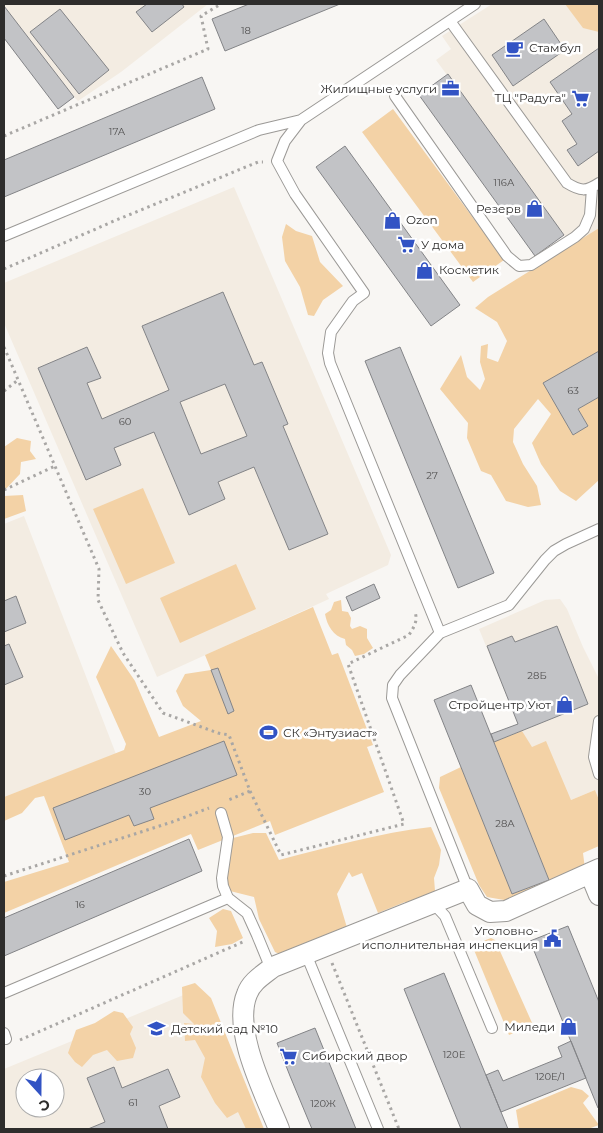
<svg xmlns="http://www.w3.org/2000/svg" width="603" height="1133" font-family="Montserrat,sans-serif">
<rect width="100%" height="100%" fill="#f8f6f3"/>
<path fill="#f3ece2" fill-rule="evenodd" d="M4,4H208L121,72L78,101L74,97L4,6Z
M492,4H599V228L572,245L564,235L436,60L451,49L442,36Z
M234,187L391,555L388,565L326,594L329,599L157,677L4,323V283Z
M24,516L116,754L4,797V524Z
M560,599L567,609L583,647L599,679V800L595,790L571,800L532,747L491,734L518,724L479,629L545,600Z
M198,989L255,1129H4V1069ZM25,1078H55V1108H25Z"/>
<path fill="#f3d2a6" d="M565,4H599V32L583,28Z
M393,109L504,260L473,282L362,132Z
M286,224L296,231L312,236L320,262L343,286L323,300L314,316L308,315L300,287L285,261L282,237Z
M599,228V351L544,383L573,435L588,426L578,409L599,397V480L576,501L560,491L541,464L532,443L551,414L538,399L514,429L513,442L523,464L537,486L541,505L528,507L506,501L491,475L481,471L467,438L468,423L440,389L461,355L467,377L480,390L485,379L480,362L481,346L488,344L487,358L498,362L507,341L497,322L475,308L488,297Z
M17,438L31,441L30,451L36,459L21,462L20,474L4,491V447Z
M143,488L175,563L126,584L93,509Z
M23,495L26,511L4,519V496Z
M236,564L256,609L180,643L160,598Z
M341,600L342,611L348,612L351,618L350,626L352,629L360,626L367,629V638L373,648L364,654L355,656L352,650L346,645L345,639C333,636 327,625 325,614L331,610L334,602Z
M313,607L332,655L338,653L373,745L367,747L384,792L275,835L270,821L198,850L191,834L4,913V882L69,862L44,796L35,798L22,813L4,821V797L124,750L126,744L96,677L111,646L135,681L159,737L201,721L183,706L176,691L185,674L211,670L205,655Z
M522,731L532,747L546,741L571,800L595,790L599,800V846L583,853L585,869L510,901L487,897L479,885L439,788L440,777L461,767L512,894L549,880L494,742Z
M431,827L441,850L439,865L434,878L435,891L424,898L405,906V902L378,913L362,873L352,877L349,872L337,894L348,931L288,958L275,952L259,919L254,897L230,891L227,880L233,838L253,833H266L279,860C329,847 379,833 431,827Z
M223,909L231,911L243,938L232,944L215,947L217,931L209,918Z
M491,938L495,940L533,1025L509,1035L474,950L475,944Z
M195,983L211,998L264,1129H246L238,1112L227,1118L215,1103L201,1077L205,1058L195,1040L185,1041L184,1023L194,1024L183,1013L182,987Z
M114,1011L123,1013L133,1027L130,1034L136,1048L133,1058L117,1061L107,1050L93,1055L82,1067L75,1062L68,1053L76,1030L95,1023Z
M571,1087L582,1090L589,1096L583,1103L599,1125L588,1129H519L516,1110Z"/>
<path fill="#c2c3c6" stroke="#838487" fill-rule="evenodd" d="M147,4H182L184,7L152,32L136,12Z
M249,4H340L225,51L212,19Z
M4,6L74,97L58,109L4,38Z
M60,9L109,70L79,94L30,32Z
M544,19L565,50L513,86L492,55Z
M599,48V151L578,166L567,150L577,144L562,121L572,114L550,82Z
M448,74L564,235L535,256L419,95Z
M202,77L215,109L4,197V160Z
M345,146L460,305L431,326L316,167Z
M223,292L254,365L262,362L288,424L283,426L328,534L289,550L254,467L218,482L225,499L189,515L154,432L114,448L121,465L86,480L38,368L87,347L101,378L87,383L102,419L169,390L142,326ZM225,384L247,436L201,454L180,402Z
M400,347L494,573L458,588L365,361Z
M599,351V397L578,409L588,426L573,435L543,383Z
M374,584L380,598L352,611L346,597Z
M16,596L26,623L4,632V601Z
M557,626L588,704L494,742L491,734L518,724L487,646L512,636L515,642Z
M9,644L23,677L4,685V646Z
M218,668L234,711L228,714L211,670Z
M471,685L549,880L512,894L434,700Z
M224,741L237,775L150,808L154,819L134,826L129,815L65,840L53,808Z
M189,839L202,871L4,956V918Z
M568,926L599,1002V1107L598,1108L530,941Z
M444,973L501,1112L508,1129H461L404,989Z
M315,1028L356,1129H312L290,1076L277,1043Z
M571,1041L586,1078L501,1112L486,1075L498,1070L503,1081L562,1057L558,1047Z
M114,1067L122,1088L168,1069L180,1097L159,1106L168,1129H88L105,1122L87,1078Z"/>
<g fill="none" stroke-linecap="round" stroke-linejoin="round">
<defs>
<path id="service" d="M450,21L567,183C580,191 586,192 599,183
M395,96L507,256L519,266L531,265L575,237L584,229L590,215L592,188
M4,236L259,130L301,120
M440,633L330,363L328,353L331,332L353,301L364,293L295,194L277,161L285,141L301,120L475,4
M599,721L594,757L599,774
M221,813L228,837L222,878L223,886L228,898L247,913L257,935L271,969
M468,889L392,698L393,685L400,675L440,633L509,605L545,560L554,551L566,544L599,529
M433,903L445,916L492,1028
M306,954L378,1129
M4,993L228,898
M4,1033L6,1039"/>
<path id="minor" d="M590,873L599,895
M279,1129C265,1094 232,1030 247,994C251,982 263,975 273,967L468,889L477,905L490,912L506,911L599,869"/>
</defs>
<use href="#service" stroke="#9b9996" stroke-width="12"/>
<use href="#minor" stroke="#9b9996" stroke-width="22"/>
<path stroke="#a9a7a5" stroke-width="3" stroke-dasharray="2.5 4" stroke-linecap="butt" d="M4,136L208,49L201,16L221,4
M4,269L114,221L258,162H263
M4,347L99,569L98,600L113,632L123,653L163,713L218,733L229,735L250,791L226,801
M4,391L18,380
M4,490L55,466
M250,791L281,855L404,824L348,664L409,635C414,627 418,621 415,612
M4,876L172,822L209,808
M332,963L399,1129
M20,1040L245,941"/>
<use href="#service" stroke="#fff" stroke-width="10"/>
<use href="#minor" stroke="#fff" stroke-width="20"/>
</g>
<defs>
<symbol id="cafe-bare" viewBox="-9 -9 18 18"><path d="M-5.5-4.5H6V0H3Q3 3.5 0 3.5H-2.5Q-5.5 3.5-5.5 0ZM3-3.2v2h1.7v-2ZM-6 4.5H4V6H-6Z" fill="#3253c4" stroke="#fff" stroke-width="2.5" paint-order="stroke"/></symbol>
<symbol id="office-bare" viewBox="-9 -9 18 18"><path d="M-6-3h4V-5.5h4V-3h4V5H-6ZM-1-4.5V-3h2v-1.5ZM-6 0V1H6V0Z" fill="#3253c4" stroke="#fff" stroke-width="2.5" paint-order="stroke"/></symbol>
<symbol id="supermarket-bare" viewBox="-9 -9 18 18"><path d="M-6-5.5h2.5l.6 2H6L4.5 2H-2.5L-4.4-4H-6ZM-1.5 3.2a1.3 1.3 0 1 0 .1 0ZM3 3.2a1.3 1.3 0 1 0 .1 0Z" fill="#3253c4" stroke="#fff" stroke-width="2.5" paint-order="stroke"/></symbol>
<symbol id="shop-bare" viewBox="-9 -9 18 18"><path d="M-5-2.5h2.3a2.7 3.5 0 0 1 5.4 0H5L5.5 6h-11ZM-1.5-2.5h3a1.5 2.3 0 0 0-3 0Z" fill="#3253c4" stroke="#fff" stroke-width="2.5" paint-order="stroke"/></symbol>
<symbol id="stadium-bare" viewBox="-9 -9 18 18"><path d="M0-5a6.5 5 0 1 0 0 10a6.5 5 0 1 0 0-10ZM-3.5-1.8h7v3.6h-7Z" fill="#3253c4" stroke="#fff" stroke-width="2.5" paint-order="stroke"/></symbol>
<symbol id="civic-bare" viewBox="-9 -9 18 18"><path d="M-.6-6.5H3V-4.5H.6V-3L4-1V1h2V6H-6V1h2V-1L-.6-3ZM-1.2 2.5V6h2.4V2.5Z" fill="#3253c4" stroke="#fff" stroke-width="2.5" paint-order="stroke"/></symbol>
<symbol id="school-bare" viewBox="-9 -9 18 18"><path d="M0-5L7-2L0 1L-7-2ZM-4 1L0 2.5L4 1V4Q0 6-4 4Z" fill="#3253c4" stroke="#fff" stroke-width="2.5" paint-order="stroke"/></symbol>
</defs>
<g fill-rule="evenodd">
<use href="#cafe-bare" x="502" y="36" width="25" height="25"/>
<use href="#office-bare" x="438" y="76" width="25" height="25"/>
<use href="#supermarket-bare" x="568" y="86" width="25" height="25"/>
<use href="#shop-bare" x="522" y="196" width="25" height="25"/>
<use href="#shop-bare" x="380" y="208" width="25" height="25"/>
<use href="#supermarket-bare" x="394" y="232" width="25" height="25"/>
<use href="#shop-bare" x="412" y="258" width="25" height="25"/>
<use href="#shop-bare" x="552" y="692" width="25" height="25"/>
<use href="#stadium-bare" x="256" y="720" width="25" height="25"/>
<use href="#civic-bare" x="540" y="926" width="25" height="25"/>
<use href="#shop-bare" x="556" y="1014" width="25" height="25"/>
<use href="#school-bare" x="144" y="1016" width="25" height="25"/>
<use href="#supermarket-bare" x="276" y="1044" width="25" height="25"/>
</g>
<g text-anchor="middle" stroke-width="5" stroke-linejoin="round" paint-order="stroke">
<g font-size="10" fill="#535252">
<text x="246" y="34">18</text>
<text x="117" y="135">17А</text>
<text x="504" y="186">116А</text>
<text x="573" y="394">63</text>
<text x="125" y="425">60</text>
<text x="432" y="479">27</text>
<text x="537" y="679">28Б</text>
<text x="145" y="795">30</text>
<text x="505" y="827">28А</text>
<text x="80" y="908">16</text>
<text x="454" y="1058">120Е</text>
<text x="550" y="1080">120Е/1</text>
<text x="133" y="1106">61</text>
<text x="323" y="1107">120Ж</text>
</g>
<g font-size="12" fill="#2e2d2c" stroke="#fff" text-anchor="start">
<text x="529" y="52">Стамбул</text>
<text x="437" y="93" text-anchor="end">Жилищные услуги</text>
<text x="566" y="102" text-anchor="end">ТЦ "Радуга"</text>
<text x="521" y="213" text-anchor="end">Резерв</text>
<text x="406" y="224">Ozon</text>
<text x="421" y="249">У дома</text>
<text x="439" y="274">Косметик</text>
<text x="551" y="709" text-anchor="end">Стройцентр Уют</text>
<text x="283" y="737">СК «Энтузиаст»</text>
<text x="538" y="935" text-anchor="end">Уголовно-<tspan x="538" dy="14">исполнительная инспекция</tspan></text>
<text x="555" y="1031" text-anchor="end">Миледи</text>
<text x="171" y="1033">Детский сад №10</text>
<text x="302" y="1060">Сибирский двор</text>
</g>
</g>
<rect width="603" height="1133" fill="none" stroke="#2e2d2c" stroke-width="10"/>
<g transform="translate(40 1093) rotate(159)"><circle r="24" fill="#ffffff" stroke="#ababab"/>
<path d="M0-4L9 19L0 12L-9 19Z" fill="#3253c4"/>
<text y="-8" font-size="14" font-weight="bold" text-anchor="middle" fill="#2e2d2c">С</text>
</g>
</svg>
